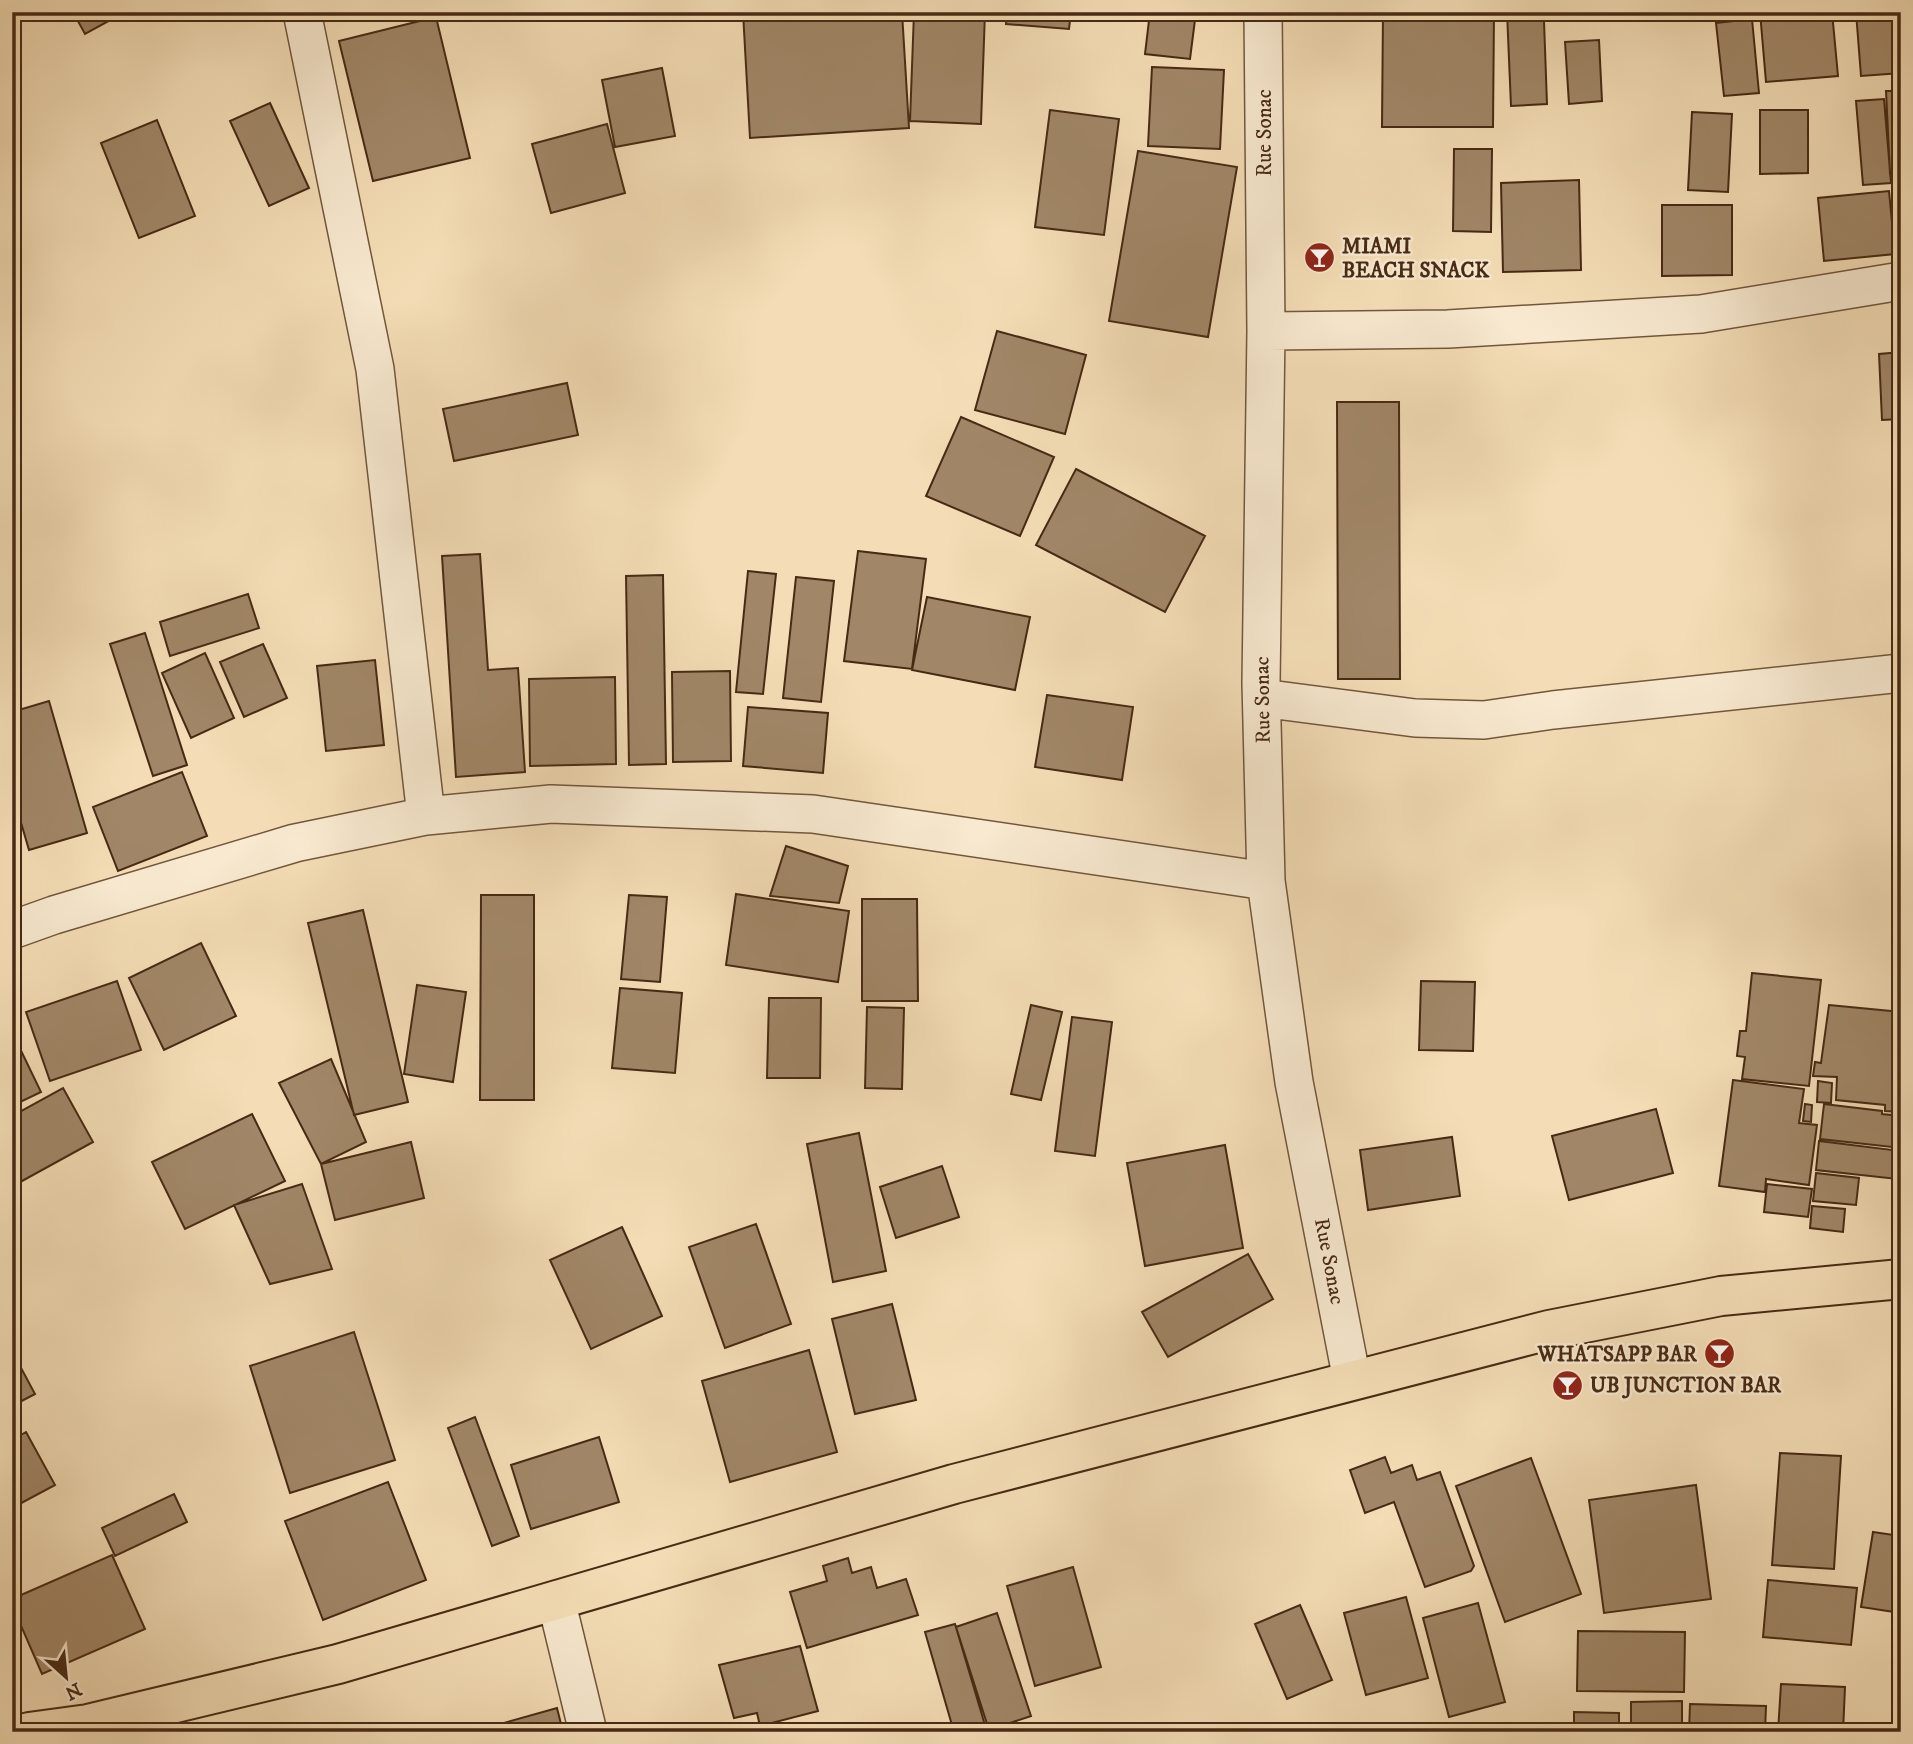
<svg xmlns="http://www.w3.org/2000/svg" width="1913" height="1744" font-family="'IM FELL DW Pica',serif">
<rect width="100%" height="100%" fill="#f4ddb6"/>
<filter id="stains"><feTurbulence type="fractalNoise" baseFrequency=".00286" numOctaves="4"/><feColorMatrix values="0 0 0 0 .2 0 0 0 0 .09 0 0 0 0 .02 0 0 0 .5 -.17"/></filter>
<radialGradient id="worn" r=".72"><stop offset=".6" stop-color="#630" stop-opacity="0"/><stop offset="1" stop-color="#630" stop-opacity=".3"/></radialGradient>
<path fill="#a18768" stroke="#472a14" stroke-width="2" d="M73,12H125L85,34Z
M743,12H902L909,128L750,138Z
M914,12H985L981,124L910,121Z
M1007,12H1071L1069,29L1006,24Z
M1150,12H1196L1190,59L1145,54Z
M1383,12H1494L1493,127H1382Z
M1507,12H1589L1590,20L1544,21L1547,104L1511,106Z
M1606,12H1666V13L1607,15Z
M1679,12H1734L1733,21L1679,20Z
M1760,12H1832L1838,76L1766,82Z
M1856,12H1901V73L1861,76Z
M436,17L470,158L373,181L339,41Z
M1752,19L1759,93L1724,96L1716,23Z
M1599,40L1602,101L1569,104L1565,42Z
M1152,67L1224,70L1220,149L1148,146Z
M662,68L675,136L615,147L602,80Z
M1886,91H1901V174H1890Z
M1884,99L1891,183L1863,185L1856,101Z
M270,103L309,188L269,206L230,121Z
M1050,110L1119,119L1104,235L1035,227Z
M1760,110H1808V173L1760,174Z
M1692,112L1732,114L1728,192L1688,190Z
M157,120L195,216L139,238L101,143Z
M607,124L625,193L551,213L532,144Z
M1454,149H1492L1491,232L1453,231Z
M1138,151L1237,167L1208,337L1109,321Z
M1579,180L1581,270L1503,272L1501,183Z
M1889,191L1895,254L1824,261L1818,198Z
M1662,205H1732V275L1662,276Z
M997,331L1086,355L1065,434L975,410Z
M1901,352V419L1882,420L1879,354Z
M567,383L578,435L454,461L443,409Z
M1337,402H1399L1400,679H1338Z
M961,417L1054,457L1020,536L926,496Z
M1076,469L1205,536L1165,612L1036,545Z
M858,551L926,559L912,669L844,661Z
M480,554L488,670L518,668L525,772L456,777L442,556Z
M748,571L776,574L763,694L736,692Z
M663,575L666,764L629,765L626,576Z
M796,577L834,581L821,702L783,698Z
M248,594L259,628L170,656L160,622Z
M927,597L1030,617L1015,690L912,670Z
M145,633L187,765L153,776L110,644Z
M263,644L287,698L244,717L220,662Z
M205,653L234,718L191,738L162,673Z
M375,660L384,745L326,751L317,666Z
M730,671L731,761L673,762L672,672Z
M615,677L616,764L530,766L529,679Z
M1047,695L1133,707L1122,780L1035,767Z
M49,701L87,833L29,850L12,792V712Z
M748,707L828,713L823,773L743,766Z
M182,772L207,836L118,871L93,807Z
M786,846L848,866L839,903L770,896Z
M736,894L849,911L838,982L726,965Z
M481,895H534V1100H480Z
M629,895L667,897L660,982L621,979Z
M862,899H917L918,1001H862Z
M363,910L408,1102L354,1115L308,923Z
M201,943L236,1016L164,1050L129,978Z
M1752,973L1821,980L1809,1086L1742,1079L1745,1057L1737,1056L1740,1031H1746Z
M117,981L141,1050L50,1081L26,1012Z
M1421,981L1475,982L1473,1051L1419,1050Z
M417,985L466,992L453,1082L404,1074Z
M620,988L682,993L675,1073L612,1068Z
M769,998H821L820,1078H767Z
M1031,1005L1062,1012L1041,1100L1011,1094Z
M1829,1005L1901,1012V1112L1885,1111V1105L1836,1100L1837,1077L1813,1076L1815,1062L1821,1063Z
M867,1007L904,1008L902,1089L865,1088Z
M1072,1017L1112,1022L1095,1156L1055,1151Z
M12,1032L41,1092L12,1106Z
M331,1059L366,1142L321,1164L279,1083Z
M1733,1080L1804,1089L1799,1123L1817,1125L1809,1185L1766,1179L1765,1192L1719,1186Z
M1818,1081L1832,1083L1831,1103L1817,1102Z
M63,1088L93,1142L13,1186L12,1116Z
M1805,1104L1812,1105L1811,1122L1803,1121Z
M1824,1104L1882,1111V1114L1901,1116V1148L1820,1139Z
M1656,1109L1673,1173L1569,1200L1552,1136Z
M252,1114L285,1181L185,1229L152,1162Z
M859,1133L886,1271L833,1282L807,1144Z
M1452,1137L1460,1196L1368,1210L1360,1150Z
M1819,1141L1901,1151L1897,1179L1816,1170Z
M411,1142L424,1198L335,1220L321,1164Z
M1225,1145L1243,1248L1145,1266L1127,1163Z
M942,1166L959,1217L896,1238L880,1187Z
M1816,1173L1859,1178L1856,1205L1813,1201Z
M302,1184L332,1269L270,1284L234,1205Z
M1767,1184L1812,1189L1808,1217L1764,1212Z
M1812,1206L1845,1209L1843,1232L1810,1228Z
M756,1224L791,1324L725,1348L689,1247Z
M622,1227L662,1316L591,1349L550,1260Z
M1248,1254L1273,1299L1168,1357L1142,1312Z
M892,1304L916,1400L855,1414L832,1319Z
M354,1332L395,1460L290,1493L250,1366Z
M809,1350L837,1452L730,1482L702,1381Z
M12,1351L35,1394L12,1406Z
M475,1417L519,1536L492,1546L448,1428Z
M26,1432L55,1485L12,1508V1440Z
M599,1437L619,1502L531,1529L511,1465Z
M1780,1453L1841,1456L1834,1569L1772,1565Z
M1385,1457L1391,1473L1412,1465L1417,1480L1440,1472L1474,1566L1471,1571L1425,1587L1394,1502L1365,1513L1350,1470Z
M1531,1458L1581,1594L1505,1622L1456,1486Z
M388,1482L426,1580L323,1620L285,1521Z
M1696,1485L1711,1599L1604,1613L1589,1500Z
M174,1494L187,1522L115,1556L102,1528Z
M1873,1532L1901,1536V1613L1861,1607Z
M112,1555L145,1629L42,1674L12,1605V1599Z
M848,1558L852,1573L871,1567L877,1588L906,1579L918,1615L807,1648L790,1592L827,1581L823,1566Z
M1073,1567L1101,1667L1035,1686L1007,1586Z
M1768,1580L1857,1588L1851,1645L1763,1637Z
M1406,1597L1428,1678L1366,1695L1344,1613Z
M1478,1603L1505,1702L1449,1717L1423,1618Z
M1300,1605L1332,1680L1287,1699L1255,1624Z
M997,1613L1031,1716L989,1730L956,1627Z
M955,1624L987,1732H954L925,1632Z
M1578,1631L1685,1632L1684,1692L1577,1691Z
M800,1646L818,1711L760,1726L757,1713L734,1718L719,1665Z
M1781,1684L1845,1687L1843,1732H1778Z
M1682,1701V1732H1631V1702Z
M1690,1704L1766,1706L1765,1732H1689Z
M557,1708L563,1732H472Z
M1574,1712L1619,1713V1732H1574Z"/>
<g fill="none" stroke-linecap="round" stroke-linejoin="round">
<defs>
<path id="minor" d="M302,12L375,369L426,816
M1263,12L1266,331L1261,683L1266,881L1294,1082L1352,1380
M1266,331L1448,329L1701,314L1901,281
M1262,698L1415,718L1484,720L1553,710L1901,673
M12,930L54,915L295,843L426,816L551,804L813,814L1266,881
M556,1600L588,1732"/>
<path id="major" d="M29,1732L88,1724L338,1664L954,1484L1549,1330L1721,1296L1901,1279"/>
</defs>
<use href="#minor" stroke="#72573c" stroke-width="40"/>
<use href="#major" stroke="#472a14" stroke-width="42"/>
<use href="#minor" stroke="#f8e9d0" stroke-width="37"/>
<use href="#major" stroke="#f4ddb6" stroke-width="38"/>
</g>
<defs>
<symbol id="bar-disc" viewBox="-11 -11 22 22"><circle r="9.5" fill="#8f2418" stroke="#f8e9d0"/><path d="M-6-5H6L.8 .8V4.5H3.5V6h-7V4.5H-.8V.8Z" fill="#fff"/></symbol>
</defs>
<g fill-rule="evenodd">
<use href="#bar-disc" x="1302" y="240" width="35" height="35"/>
<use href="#bar-disc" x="1702" y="1336" width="35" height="35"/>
<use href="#bar-disc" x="1550" y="1368" width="35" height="35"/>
</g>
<g text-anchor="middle" stroke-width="5" stroke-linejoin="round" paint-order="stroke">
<g font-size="21" fill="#472a14" stroke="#f8e9d0">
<text transform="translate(1264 133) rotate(-90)" y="7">Rue Sonac</text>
<text transform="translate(1262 700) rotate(-91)" y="7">Rue Sonac</text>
<text transform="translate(1330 1261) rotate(79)" y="7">Rue Sonac</text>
</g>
<g font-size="21" font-weight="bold" fill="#472a14" stroke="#f8e9d0" text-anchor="start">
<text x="1342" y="253">MIAMI<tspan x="1342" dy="24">BEACH SNACK</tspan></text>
<text x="1697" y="1361" text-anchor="end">WHATSAPP BAR</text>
<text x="1590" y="1392">UB JUNCTION BAR</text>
</g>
</g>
<rect width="1913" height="1744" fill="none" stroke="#f4ddb6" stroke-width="42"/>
<rect x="14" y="14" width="1885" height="1716" fill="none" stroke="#472a14" stroke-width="3.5"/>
<rect x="21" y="21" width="1871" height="1702" fill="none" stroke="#472a14" stroke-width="2"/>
<g transform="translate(66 1677) rotate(153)" stroke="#f8e9d0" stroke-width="5" paint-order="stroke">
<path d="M0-5L12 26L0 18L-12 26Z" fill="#472a14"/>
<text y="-10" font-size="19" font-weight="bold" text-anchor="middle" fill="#472a14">N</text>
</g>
<rect width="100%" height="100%" filter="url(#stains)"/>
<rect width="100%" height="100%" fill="url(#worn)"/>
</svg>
